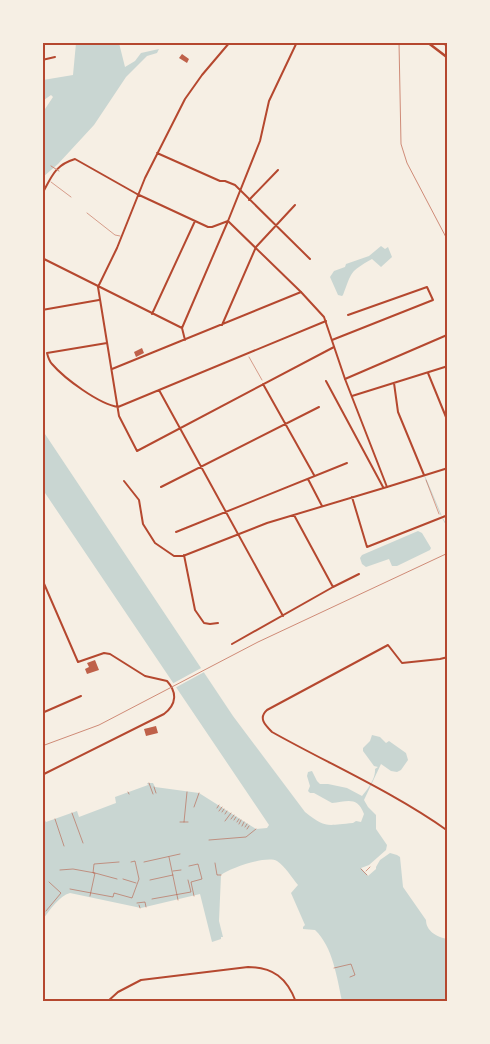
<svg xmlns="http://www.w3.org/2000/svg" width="490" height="1044" font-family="'Open Sans',sans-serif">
<rect width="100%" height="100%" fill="#f6efe4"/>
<path fill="#c9d6d2" d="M76,43H119L125,67L135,61L141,53L159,49L157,53L147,56L126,77L94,125L58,164L43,177V112L53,97L51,95L44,100L43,104V80L73,75Z
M381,246L385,249L388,247L392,257L381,267L372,259C349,272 352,272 343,295L342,296L338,295L330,277L334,271L345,267L346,264L369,256Z
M43,431L233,716L305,812C326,829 327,825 353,823L356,821L361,822L364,814C357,795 346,802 332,803L314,793H310L308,791L310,786L307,776L308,772L312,771L317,781L320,784H328L347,788L362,796C368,789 376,778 375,769L378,767L374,766L363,751V748L370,741L372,735L380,737L386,743L389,741L406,753L408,760L401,770L397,772L391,771L381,764L364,800L368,807L376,815V829L387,845L386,850L369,865L361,868L368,876L376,869V867L380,860L390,853L397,855L400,857L403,887L426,920C426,931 437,937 447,939V1001H342C337,978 333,947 315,930L303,929V927L305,925L291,893L298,885C292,878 285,866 277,861C267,855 230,868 221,875L219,921L223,937H221V939L212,942L200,894L141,908L70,893C59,896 50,910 43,919L42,815L46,822L77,811L79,817L116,803L115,797L148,785L147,783H153L155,787L199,793L256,829L267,828L269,825L43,490Z
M418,531L422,533L431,548L430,550L397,566H392L389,559L366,567L362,564L360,558L362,555Z"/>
<path fill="#f6efe4" d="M203,667L206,671L173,689L170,685Z"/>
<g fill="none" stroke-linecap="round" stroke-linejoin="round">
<path stroke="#c9d6d2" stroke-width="1" d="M425,477L441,515
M443,519L448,528"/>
</g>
<path fill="#bf614a" d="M182,54L189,59L187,63L179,58Z
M142,348L144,353L136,357L134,352Z
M95,660L99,670L87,674L85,669L89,667L87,663Z
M156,726L158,733L146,736L144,729Z"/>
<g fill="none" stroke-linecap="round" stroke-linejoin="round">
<path stroke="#b5482f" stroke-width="0.5" d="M249,357L262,380
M426,480L439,514
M149,783L153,794
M154,787L156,793
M128,792L129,794
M194,807L199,793
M217,808L219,805
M219,811L222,807
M222,812L224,809
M72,813L83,843
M225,814L227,811
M55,819L64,846
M231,819L234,815
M234,820L236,817
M225,821L231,813
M180,822H188
M184,822L187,792
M237,822L239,819
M239,824L241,820
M242,826L244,822
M245,827L247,824
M247,829L249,826
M209,840L246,837L256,829
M42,843L44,846
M169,857L178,900
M144,862L180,854
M215,863L217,875H221
M189,866L198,864L202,879L191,882L194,896
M361,869L367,875
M60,870L73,869L95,873H93L94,864L119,862
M173,871L181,870
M366,871L370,867
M123,879L136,883
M150,880L173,875
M70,889L113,897L114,893L132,898L139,879L135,861L131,862
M90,896L95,873L117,879
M152,899L191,892L188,880
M137,903L145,902L146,907
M139,905L140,908
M46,911L61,893L49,882
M334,968L351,964L355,975L350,977"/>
<path stroke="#b5482f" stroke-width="0.5" d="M51,182L71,197
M87,213L115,235L120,236"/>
<path stroke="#b5482f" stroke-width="2" d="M230,42L202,75L185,99L145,178L117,248L98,287L119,416L137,451L334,347
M42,60L55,57
M157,153L220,181H225L235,185L310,259
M42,194C52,176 55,165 75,159L137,194L208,227H212L228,221
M249,200L278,170
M42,258L182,328
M42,310L99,300
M152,314L195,221
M222,325L256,247L295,205
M182,328L228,221
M182,328L185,340
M332,340L433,300L427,287L348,315
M107,343L47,353C48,357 49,361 52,364C65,379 99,404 118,407
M112,369L301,292
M428,373L448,422
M345,379L447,335L448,337
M326,381L383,487
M394,383L398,412L424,475
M263,384L314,475
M159,390L283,616
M352,396L448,366
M118,407L326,321
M308,479L322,506
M124,481L139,500L143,524L155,543L174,556H183L267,523L387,487
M161,487L319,407
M352,497L367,547L448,515
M294,515L333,587
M176,532L347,463
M184,555L195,610L204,623L210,624L218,623
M42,579L78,662L104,653L110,654L145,676L167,681C177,692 177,704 164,714L42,775
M232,644L333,587L359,574
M448,657L440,659L402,663L388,645L267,710C258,718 265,725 272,732C331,765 393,792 448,831
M42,713L81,696"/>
<path stroke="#b5482f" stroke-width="2" d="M297,42L269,101L260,141L228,221L301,292L324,317L345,379L387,487L448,468
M107,1002L118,992L141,980L248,967C273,967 287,978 296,1002"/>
<path stroke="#b5482f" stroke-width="2.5" d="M427,42L448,58"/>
<path stroke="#cf8b77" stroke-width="1" d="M399,42L401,144L407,163L448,241
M441,42L448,48
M51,166L59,171
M42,746L99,725L258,642L448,553"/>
</g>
<rect width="490" height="1044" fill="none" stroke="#f6efe4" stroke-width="88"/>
<rect x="44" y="44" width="402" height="956" fill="none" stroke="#b5482f" stroke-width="2"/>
</svg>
